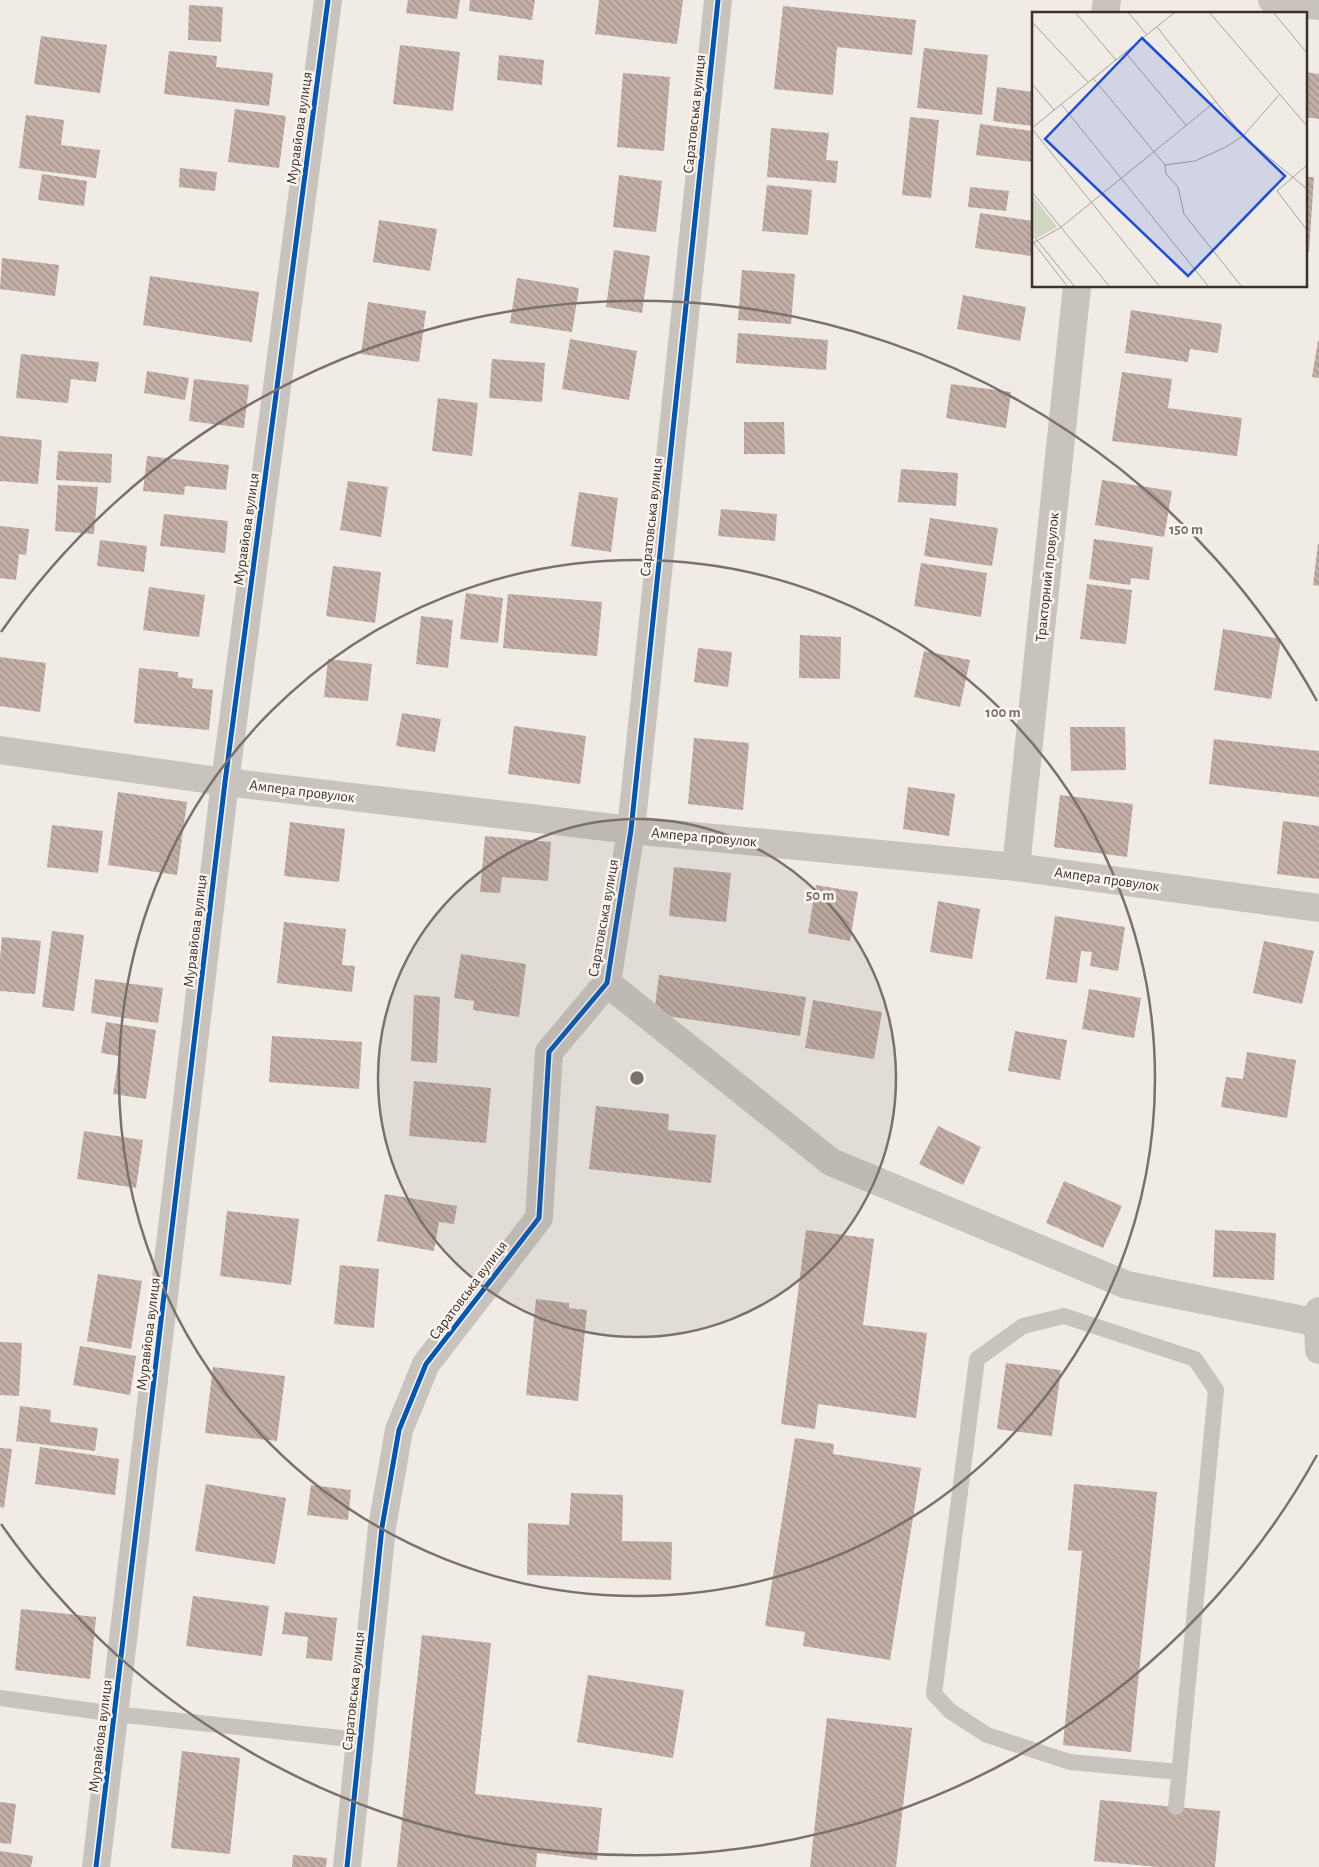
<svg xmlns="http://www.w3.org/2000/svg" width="1319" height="1867" font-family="'Alegreya Sans',sans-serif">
<defs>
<pattern id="building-back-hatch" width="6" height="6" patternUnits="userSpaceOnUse" patternTransform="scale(1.25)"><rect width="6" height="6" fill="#c3afa7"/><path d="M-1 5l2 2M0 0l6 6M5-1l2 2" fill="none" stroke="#a08f88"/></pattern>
</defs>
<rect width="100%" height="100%" fill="#f0ebe5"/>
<path fill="url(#building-back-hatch)" d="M408,0H460L457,19L406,13Z
M470,0H535L532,20L469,11Z
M599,0H683L677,44L595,34Z
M189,5L223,7L221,42L188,40Z
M783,6L916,20L912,55L837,47L833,95L774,89Z
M41,36L107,45L100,93L34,84Z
M400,45L460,52L453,111L393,104Z
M924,48L988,55L982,115L917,108Z
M169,51L217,56L216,67L273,73L269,106L164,94Z
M499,55L544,60L542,85L497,80Z
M1305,72L1319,74V119L1305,117Z
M623,73L670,77L664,151L617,147Z
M997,87L1033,92V126L993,121Z
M235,109L286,116L279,168L228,162Z
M26,115L64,120L61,145L100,150L96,178L19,168Z
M910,117L939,120L931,198L902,195Z
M980,124L1033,131V162L976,155Z
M771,128L829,133L826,160L838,161L836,183L767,177Z
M180,168L217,172L215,191L179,187Z
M42,174L87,181L84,206L38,200Z
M619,175L662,181L656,232L613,227Z
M1305,177H1314L1309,252H1305Z
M767,185L812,190L808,235L762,231Z
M970,187L1009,191L1006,211L968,207Z
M980,213L1033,221L1031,256L975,248Z
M379,220L437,229L430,271L373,262Z
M614,250L650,256L642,313L606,307Z
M2,258L59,265L55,296L0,289Z
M742,270L795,274L791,324L738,320Z
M150,276L259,292L252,342L143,325Z
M517,278L579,288L572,332L510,323Z
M963,295L1026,307L1020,341L957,329Z
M368,302L426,311L419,362L361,354Z
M1131,310L1222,324L1218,353L1190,349L1188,362L1125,353Z
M738,333L828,340L826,370L736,363Z
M570,339L637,351L629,400L562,389Z
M1318,341H1319V378L1312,377Z
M21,354L99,362L96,382L71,379L68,403L16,398Z
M492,359L545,363L542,402L489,398Z
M147,371L189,378L185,400L144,393Z
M1122,372L1172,379L1168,408L1242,418L1237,456L1112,441Z
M194,379L249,385L244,428L189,421Z
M951,384L1011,392L1006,428L946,418Z
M438,398L478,403L472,456L432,451Z
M744,422H784L785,454H744Z
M0,436L42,440L38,484L0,481Z
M58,451L112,454L111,483L56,480Z
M147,456L229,465L226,490L185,486L184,495L143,491Z
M901,469L958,473L956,506L898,502Z
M1102,480L1172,491L1164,537L1095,525Z
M348,481L388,487L381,537L340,530Z
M58,485L98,487L94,534L55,531Z
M579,492L618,498L611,552L571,546Z
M721,509L777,514L775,541L718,536Z
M164,514L228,521L225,553L160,546Z
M930,518L998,528L992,566L924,556Z
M0,526L29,529L26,555L19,554L16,580L0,578Z
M1094,539L1153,547L1149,580L1131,578L1130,585L1089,579Z
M100,540L147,546L144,572L97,566Z
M1318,544H1319V586L1313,585Z
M921,563L987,573L981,617L914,606Z
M333,566L381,572L375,623L326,616Z
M1087,584L1132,590L1126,644L1080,639Z
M149,587L205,595L199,637L143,630Z
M466,593L503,598L498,643L460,639Z
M508,594L602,602L597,656L503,648Z
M421,616L453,620L448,668L416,664Z
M1223,629L1281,639L1271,699L1214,690Z
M800,635L841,637L840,679L799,678Z
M698,648L732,652L728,687L694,682Z
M924,651L970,660L960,707L914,697Z
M0,657L46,663L40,712L0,706Z
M328,659L372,664L368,701L324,697Z
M139,668L178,672V677L193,679L192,688L213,690L209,730L134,723Z
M402,713L441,719L435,752L396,746Z
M514,726L586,736L580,784L508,774Z
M1070,727H1125L1126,770L1071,771Z
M694,738L749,743L743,810L688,804Z
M1214,739L1319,751V797L1209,784Z
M908,787L955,794L949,836L903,829Z
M118,792L187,802L177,875L108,865Z
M1060,795L1133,804L1127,857L1054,847Z
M1283,821L1319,826V879L1277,874Z
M290,822L345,829L339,882L284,876Z
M52,825L103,831L98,873L47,867Z
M485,836L551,842L548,881L502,877L500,893L480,892Z
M674,867L731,873L726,922L669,916Z
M816,885L858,892L850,941L808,933Z
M938,901L980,909L972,959L930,952Z
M1055,916L1125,927L1118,971L1090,966L1092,952L1081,951L1077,983L1046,979Z
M284,922L346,929L342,965L355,966L352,992L277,983Z
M52,931L84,935L74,1011L42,1007Z
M2,937L41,941L35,994L0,991V959Z
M1264,941L1314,951L1302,1004L1253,993Z
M461,954L526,964L519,1017L473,1010L474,1001L454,998Z
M659,975L806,997L800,1036L654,1014Z
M95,979L163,988L158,1023L91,1013Z
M1089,989L1141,998L1134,1038L1082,1029Z
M414,995L440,997L437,1063L411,1061Z
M813,1000L882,1012L874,1059L805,1048Z
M106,1022L156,1030L146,1099L113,1094L119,1056L101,1053Z
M1015,1031L1067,1040L1060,1080L1008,1071Z
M272,1036L362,1042L359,1089L269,1082Z
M1247,1052L1296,1060L1287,1118L1221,1107L1226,1077L1243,1079Z
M414,1081L491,1088L486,1143L409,1136Z
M596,1106L669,1114L668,1130L716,1135L711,1183L589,1169Z
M938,1126L981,1147L963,1185L919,1164Z
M84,1131L143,1140L136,1188L77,1179Z
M1064,1181L1122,1206L1103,1248L1046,1223Z
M385,1194L457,1206L454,1224L439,1222L434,1251L377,1241Z
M227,1211L299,1219L291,1285L220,1276Z
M806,1230L874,1239L863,1325L927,1333L916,1418L818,1404L815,1429L781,1424Z
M1215,1230L1276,1233L1274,1280L1213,1277Z
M340,1265L379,1269L374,1328L334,1324Z
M98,1274L142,1281L131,1349L87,1341Z
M536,1299L569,1303V1308L587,1310L578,1401L526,1395Z
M0,1342L22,1343L19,1396L0,1395Z
M80,1346L136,1356L130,1395L73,1385Z
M1006,1363L1061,1370L1052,1436L997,1429Z
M213,1367L285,1376L277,1441L205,1433Z
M20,1406L51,1410L50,1422L98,1428L95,1451L16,1441Z
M795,1438L834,1444L833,1454L921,1468L890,1660L803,1646L805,1632L765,1626Z
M40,1447L119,1459L115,1495L35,1484Z
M0,1448L12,1449L4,1508L0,1507Z
M206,1484L286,1498L275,1564L195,1551Z
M1074,1484L1157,1492L1131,1752L1063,1745L1082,1551L1068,1550Z
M311,1485L351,1490L348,1520L307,1515Z
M571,1493L623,1495L622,1541L672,1542L671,1580L527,1575L528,1523L569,1525Z
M193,1596L269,1606L262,1656L186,1646Z
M21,1609L96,1617L90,1679L15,1670Z
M285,1612L337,1618L332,1661L306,1658L308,1637L282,1634Z
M422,1635L491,1643L475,1794L602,1808L597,1860L537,1853L536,1867H397Z
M588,1675L684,1690L673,1758L577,1742Z
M827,1718L912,1728L896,1867H810Z
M182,1751L240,1758L230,1854L171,1848Z
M1100,1800L1220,1811L1215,1867H1158L1094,1861Z
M0,1802L16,1804L11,1844L0,1843Z
M0,1851L33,1856L31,1867H0Z
M293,1855L327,1858L326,1867H292Z"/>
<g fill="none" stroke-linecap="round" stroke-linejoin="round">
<path stroke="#c9c3be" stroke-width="16" d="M0,1698L115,1714L360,1740
M1176,1807L1216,1390L1195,1359L1064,1316L1023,1326L977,1359L934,1694L950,1711L987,1735L1070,1762L1179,1772"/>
<path stroke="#c9c3be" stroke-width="28" d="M1105,14L1107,0
M0,750L225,782L631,830L1016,867L1319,908
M1016,867L1077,286
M607,983L831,1162L1127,1285L1319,1323
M1319,1311L1318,1323L1319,1350
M96,1867L225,782L328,0
M347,1867L382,1527L399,1430L426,1364L539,1218L549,1052L607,983L631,830L718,0"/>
<path stroke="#c9c3be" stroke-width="28" d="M1272,0L1319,6"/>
<defs>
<path id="cycleway" d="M96,1867L225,782L328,0
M347,1867L382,1527L399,1430L426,1364L539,1218L549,1052L607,983L631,830L718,0"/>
</defs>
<use href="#cycleway" stroke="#fbf5ee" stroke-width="8"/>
<use href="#cycleway" stroke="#0057b8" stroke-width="5"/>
</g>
<circle cx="637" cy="1078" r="259" fill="#7a716c" fill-opacity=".12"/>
<g fill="none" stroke="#7a716c" stroke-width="2.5">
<circle cx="637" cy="1078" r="259"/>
<circle cx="637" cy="1078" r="518"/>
<path d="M1317 1455A777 777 0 0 1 1 1524M1 632A777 777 0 0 1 1317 701"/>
</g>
<g text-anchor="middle" stroke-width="5" stroke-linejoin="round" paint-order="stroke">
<g font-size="15" fill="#3b302b" stroke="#fbf5ee">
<text transform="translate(694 114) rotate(-84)" y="5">Саратовська вулиця</text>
<text transform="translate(299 128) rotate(-82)" y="5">Муравйова вулиця</text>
<text transform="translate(651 517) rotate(-84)" y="5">Саратовська вулиця</text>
<text transform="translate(246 529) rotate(-82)" y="5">Муравйова вулиця</text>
<text transform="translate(1047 577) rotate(-84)" y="5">Тракторний провулок</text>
<text transform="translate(302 791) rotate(7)" y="5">Ампера провулок</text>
<text transform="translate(704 837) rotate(5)" y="5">Ампера провулок</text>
<text transform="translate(1107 879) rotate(8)" y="5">Ампера провулок</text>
<text transform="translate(603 918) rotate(-80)" y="5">Саратовська вулиця</text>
<text transform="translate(195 931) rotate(-83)" y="5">Муравйова вулиця</text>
<text transform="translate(468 1290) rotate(-53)" y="5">Саратовська вулиця</text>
<text transform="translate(148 1334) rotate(-83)" y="5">Муравйова вулиця</text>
<text transform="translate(353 1691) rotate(-84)" y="5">Саратовська вулиця</text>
<text transform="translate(100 1736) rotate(-83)" y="5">Муравйова вулиця</text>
</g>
</g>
<g transform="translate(1032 12)">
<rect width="275" height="275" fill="#f0ebe5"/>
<path d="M0,183L25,215L5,226L0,219Z" fill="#d1d6bf"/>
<path fill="none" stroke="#a8a09b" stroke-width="1" d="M43,0L84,48M96,0L115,23M177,0L275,114M241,0L275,41M0,10L56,70M125,15L211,124L275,177M93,40L154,113M61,66L133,153L134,162L146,175L152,202L210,275M0,72L22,98M29,92L177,275M0,116L143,0M0,117L128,275M133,153L163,149L194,135L211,124L247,83M275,153L245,179L275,218M0,180L78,275M0,222L43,275M0,229L36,275M1,231L28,216L183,90"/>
<path fill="#1d4ed8" fill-opacity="0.15" stroke="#1d4ed8" stroke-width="2.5" d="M110,26L253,164L156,264L13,127Z"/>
<rect width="275" height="275" fill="none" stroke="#3b302b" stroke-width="2.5"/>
</g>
<circle cx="637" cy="1078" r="8" fill="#7a716c" stroke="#fbf5ee" stroke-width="2.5"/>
<g font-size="15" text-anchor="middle" font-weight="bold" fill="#7a716c" stroke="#fbf5ee" stroke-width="5" stroke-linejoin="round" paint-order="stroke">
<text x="1186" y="534">150 m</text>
<text x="1003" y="717">100 m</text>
<text x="820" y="900">50 m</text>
</g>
</svg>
